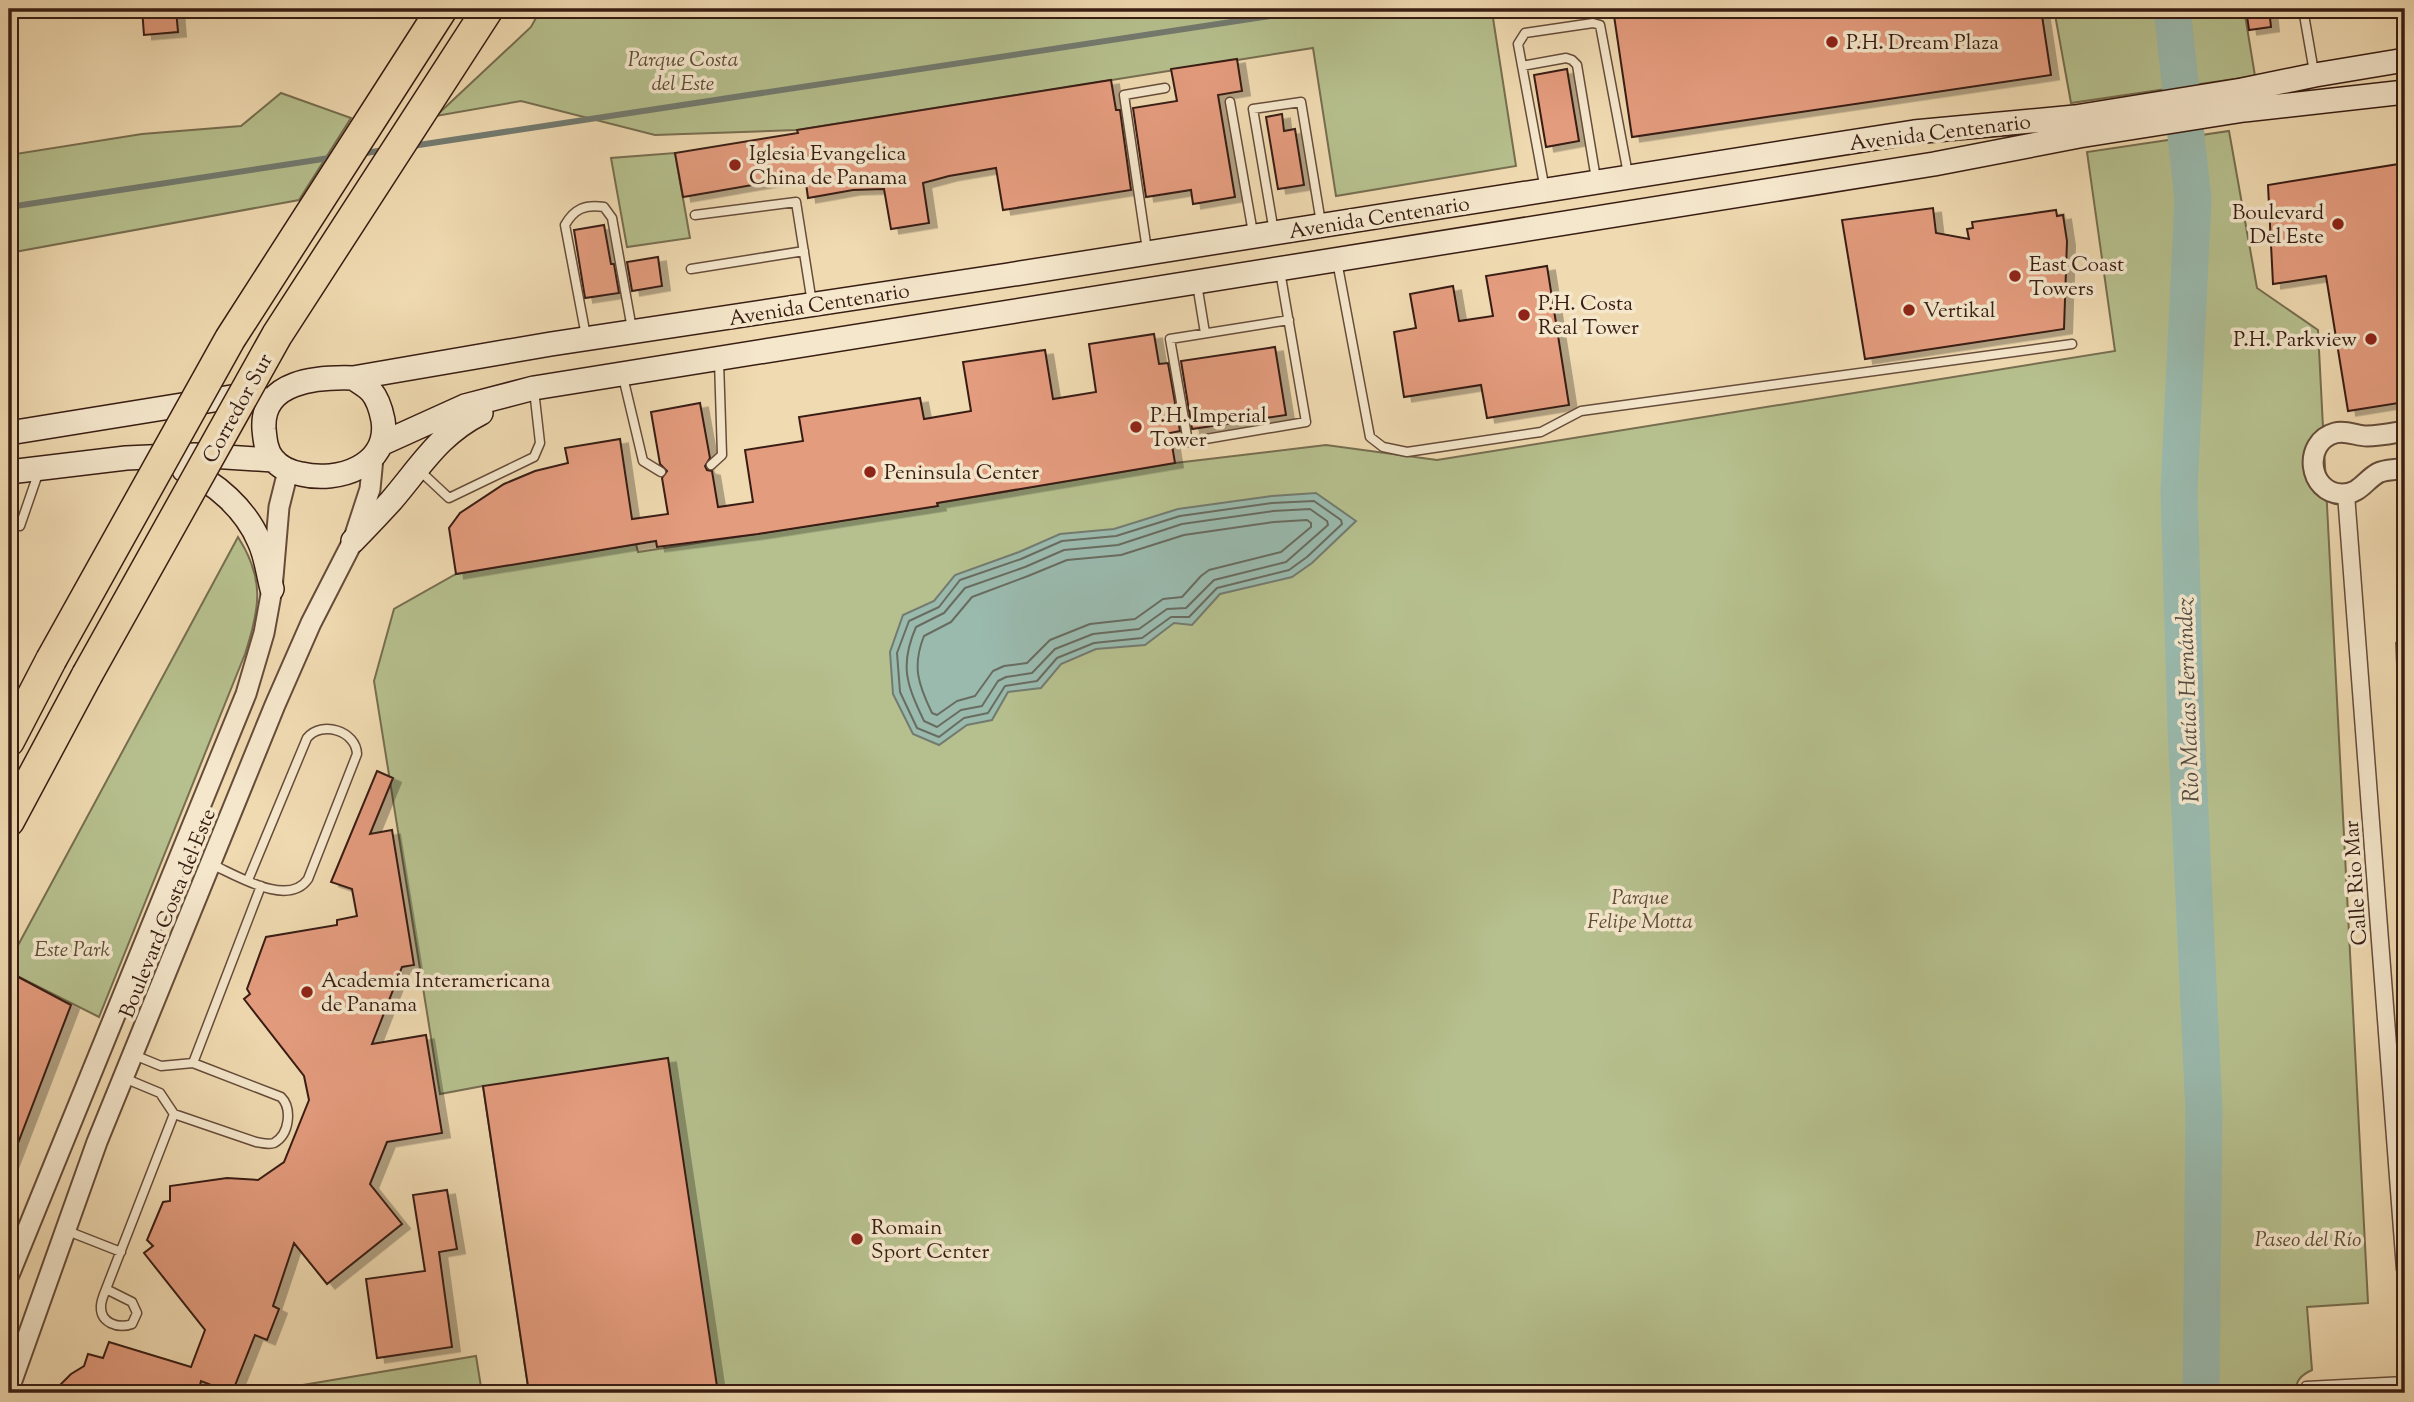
<svg xmlns="http://www.w3.org/2000/svg" width="2414" height="1402" font-family="'Sorts Mill Goudy',serif">
<defs>
<filter id="shadow"><feDropShadow dx="8" dy="4.5" stdDeviation="0" flood-color="#0004"/></filter>
</defs>
<rect width="100%" height="100%" fill="#f0dab1"/>
<filter id="stains"><feTurbulence type="fractalNoise" baseFrequency=".00286" numOctaves="4"/><feColorMatrix values="0 0 0 0 .2 0 0 0 0 .09 0 0 0 0 .02 0 0 0 .5 -.17"/></filter>
<radialGradient id="worn" r=".72"><stop offset=".6" stop-color="#630" stop-opacity="0"/><stop offset="1" stop-color="#630" stop-opacity=".3"/></radialGradient>
<path fill="#b6c08e" stroke="#776e50" stroke-width="2" d="M541,9H1563L1493,18L1516,166L1336,196L1313,48L797,130L655,135L521,101L436,116L531,27Z
M2054,9H2244L2255,76L2071,103Z
M281,93L351,118L299,200L9,253V155L142,134L241,126Z
M2229,131L2257,288L2318,330L2368,1303L2307,1307L2312,1370C2301,1375 2295,1381 2296,1393H529L483,1086L440,1094L374,681L394,609L456,574L636,544L638,552L937,506V503L1175,463L1326,445L1437,460L2115,351L2087,152Z
M675,153L690,238L627,247L611,158Z
M238,537C265,579 260,608 245,654L99,1017L9,972V962Z
M2405,642V798L2403,799L2396,643Z
M476,1356L482,1393H255Z"/>
<path fill="#9abaae" stroke="#737b70" stroke-width="2" d="M1316,493L1356,521L1312,563L1292,577L1220,594L1192,625L1174,623L1145,645L1096,649L1061,664L1041,688L1008,692L992,720L967,725L939,745L913,734L893,694L890,652L903,615L934,601L955,575L1019,552L1060,534L1114,529L1178,509L1272,496Z"/>
<g fill="none" stroke-linecap="round" stroke-linejoin="round">
<path stroke="#696c60" stroke-width="2" d="M1314,501L1341,520L1342,524L1307,557L1289,570L1217,588L1189,617H1171L1142,638L1094,643L1057,658L1037,681L1005,686L988,713L964,718L939,737L917,728L900,692L897,653L909,621L939,607L960,580L1021,559L1062,541L1116,536L1180,516L1272,503Z
M1310,509L1327,521L1328,525L1286,562L1214,580L1186,608L1167,609L1139,629L1093,634L1055,649L1032,673L1006,677L998,681L982,706L961,710L937,727L924,721C907,685 899,666 916,627L944,613L965,588L1025,567L1064,550L1118,545L1182,524L1273,511Z
M1307,520L1311,523V527L1281,552L1209,570L1201,576L1182,597L1163,599L1135,619L1090,624L1050,640L1027,663L1004,666L993,671L975,696L957,701L937,715L932,713C918,684 912,666 924,636L951,622L972,597L1028,576L1067,560L1121,555L1184,535L1274,522Z"/>
<path stroke="#737b70" stroke-width="6" d="M412,146L1316,9
M360,154L384,150
M9,207L336,157"/>
<path stroke="#9abaae" stroke-width="37" d="M2172,9L2193,199L2179,491L2186,727L2204,1112L2201,1393"/>
</g>
<path fill="#e49c7e" stroke="#381d13" stroke-width="2" filter="url(#shadow)" d="M142,9H176L178,32L144,35Z
M1613,9H2041L2051,75L1632,137Z
M2246,9H2269L2271,27L2249,30Z
M1237,59L1242,91L1218,95L1235,197L1193,204L1191,190L1146,197L1133,108L1177,101L1171,69Z
M1567,69L1579,141L1546,147L1534,75Z
M1111,80L1116,110H1120L1131,190L1003,210L996,168L949,176L923,183L929,223L891,229L884,189L853,190L808,198L805,176L683,197L675,153L798,133L797,130Z
M1282,114L1284,131L1295,129L1304,185L1278,189L1266,117Z
M2405,163V402L2348,411L2326,276L2273,284L2268,185Z
M1933,208L1936,233L1969,239L1967,229L1973,228L1972,222L2056,210L2057,216L2063,215L2067,241L2064,329L1865,359L1842,220Z
M604,225L611,264H614L619,293L585,298L574,230Z
M658,257L662,286L632,291L627,262Z
M1547,266L1569,405L1487,418L1481,385L1404,397L1394,332L1416,328L1410,294L1453,286L1459,321L1493,316L1486,276Z
M1154,334L1159,364L1168,363L1180,431L1170,433L1175,463L937,503L938,506L758,534L657,547L656,541L456,574L449,528L460,513L504,484L535,471L568,463L565,448L620,439L632,519L668,514L662,478L667,471L660,464L651,412L700,403L710,458L705,466L707,470L712,471L718,507L753,502L745,450L803,441L799,417L920,398L924,419L971,411L963,362L1045,350L1053,399L1096,392L1089,344Z
M1275,347L1286,415L1192,429L1181,361Z
M377,771L393,778L370,834L392,830L414,965L402,967L372,1044L426,1035L442,1133L387,1142L370,1184L402,1224L327,1284L294,1243L273,1306L279,1309L267,1340L255,1335L232,1393L201,1381L198,1393H52L71,1374L84,1366L88,1354L103,1358L109,1342L191,1367L205,1330L144,1253L153,1246L147,1240L163,1202L170,1201V1186L227,1178L258,1180L284,1162L309,1100L304,1076L244,999L250,994L247,989L266,937L337,925V920L357,916L352,889L331,882Z
M9,972L71,1005L10,1164L9,1163Z
M668,1058L718,1393H529L483,1086Z
M447,1190L457,1249L439,1252L452,1347L377,1358L366,1279L425,1271L413,1195Z"/>
<g fill="none" stroke-linecap="round" stroke-linejoin="round">
<defs>
<path id="service" d="M2303,9L2314,72
M1522,66L1566,58L1572,60L1577,65L1596,179
M1230,102L1253,233
M1545,190L1518,44L1525,33L1593,23L1600,25L1628,174
M695,215L796,202L812,303
M1274,232L1253,109L1301,102L1321,223
M1147,250L1124,95L1165,88
M1337,261L1370,437L1383,447L1407,452L1541,432L1581,411L2072,344
M691,269L804,251
M1280,271L1306,422L1188,442L1170,339L1289,320
M1197,284L1205,333
M586,336L565,225C574,209 585,204 604,207L612,218L632,329
M623,377L643,461L661,472
M711,465L722,455L719,361
M419,470L449,498L534,457L540,443L534,390
M20,526L39,471
M211,864C236,875 288,908 308,879L357,754C356,731 322,720 307,738L248,880
M193,1063L261,886
M124,1078L160,1093L174,1114L256,1142C262,1143 269,1145 274,1143C290,1134 292,1108 281,1097L193,1063L161,1066L134,1055
M65,1230L121,1252
M106,1289L132,1302L137,1313L132,1324C118,1329 100,1323 101,1306C101,1301 104,1294 106,1289L174,1114
M2306,1393V1386L2405,1381"/>
<path id="minor" d="M2346,494L2405,1269"/>
<path id="tertiary" d="M2405,431C2393,433 2380,436 2367,436C2357,436 2346,430 2335,433C2302,442 2308,493 2342,494C2360,494 2365,480 2378,473C2385,469 2398,470 2405,468
M9,1275L246,694L264,633L272,589L279,507L288,471
M9,1389L97,1142L275,705L311,623L353,541L370,489L373,458"/>
<path id="secondary" d="M353,378C359,382 366,386 371,391C378,399 381,410 383,420C390,466 338,483 301,474C290,472 280,468 273,459C266,451 265,440 264,429C261,380 319,377 353,378L551,344L1008,275L1914,132L2075,117L2242,90L2315,75L2405,60
M9,433L256,393
M381,444L465,406L534,388L1934,164L2079,136L2244,110L2405,92
M184,470C215,481 246,510 259,541C266,555 268,574 272,589
M9,472L126,458L195,455L273,460
M353,541C366,528 379,514 391,501C421,466 439,434 481,413"/>
<path id="motorway" d="M9,741L51,660
M9,821L87,675"/>
</defs>
<use href="#service" stroke="#664c3a" stroke-width="11"/>
<use href="#minor" stroke="#664c3a" stroke-width="19"/>
<use href="#tertiary" stroke="#664c3a" stroke-width="23"/>
<use href="#secondary" stroke="#381d13" stroke-width="26"/>
<use href="#motorway" stroke="#381d13" stroke-width="33"/>
<use href="#service" stroke="#f5e7cc" stroke-width="8"/>
<use href="#minor" stroke="#f5e7cc" stroke-width="16"/>
<use href="#tertiary" stroke="#f5e7cc" stroke-width="19"/>
<use href="#secondary" stroke="#f5e7cc" stroke-width="23"/>
<use href="#motorway" stroke="#f0dab1" stroke-width="30"/>
<defs>
<path id="motorway-bridge" d="M51,660L230,339L442,9
M87,675L277,335L488,9"/>
</defs>
<use href="#motorway-bridge" stroke="#381d13" stroke-width="33" stroke-linecap="butt"/>
<use href="#motorway-bridge" stroke="#f0dab1" stroke-width="30"/>
</g>
<g fill="#8f2418" stroke="#f5e7cc" stroke-width="2.5">
<circle cx="1832" cy="42" r="7"/>
<circle cx="735" cy="165" r="7"/>
<circle cx="2338" cy="224" r="7"/>
<circle cx="2015" cy="276" r="7"/>
<circle cx="1909" cy="310" r="7"/>
<circle cx="1524" cy="315" r="7"/>
<circle cx="2371" cy="339" r="7"/>
<circle cx="1136" cy="427" r="7"/>
<circle cx="870" cy="472" r="7"/>
<circle cx="307" cy="992" r="7"/>
<circle cx="857" cy="1239" r="7"/>
</g>
<g text-anchor="middle" stroke-width="7" stroke-linejoin="round" paint-order="stroke">
<g font-size="21" fill="#381d13" stroke="#f5e7cc" text-anchor="start">
<text x="1846" y="49">P.H. Dream Plaza</text>
<text x="749" y="160">Iglesia Evangelica<tspan x="749" dy="24">China de Panama</tspan></text>
<text x="2324" y="219" text-anchor="end">Boulevard<tspan x="2324" dy="24">Del Este</tspan></text>
<text x="2029" y="271">East Coast<tspan x="2029" dy="24">Towers</tspan></text>
<text x="1538" y="310">P.H. Costa<tspan x="1538" dy="24">Real Tower</tspan></text>
<text x="1923" y="317">Vertikal</text>
<text x="2357" y="346" text-anchor="end">P.H. Parkview</text>
<text x="1150" y="422">P.H. Imperial<tspan x="1150" dy="24">Tower</tspan></text>
<text x="884" y="479">Peninsula Center</text>
<text x="321" y="987">Academia Interamericana<tspan x="321" dy="24">de Panama</tspan></text>
<text x="871" y="1234">Romain<tspan x="871" dy="24">Sport Center</tspan></text>
</g>
<g font-size="21" font-style="italic" fill="#5e4e38" stroke="#f5e7cc">
<text x="683" y="66">Parque Costa<tspan x="683" dy="24">del Este</tspan></text>
<text x="1640" y="904">Parque<tspan x="1640" dy="24">Felipe Motta</tspan></text>
<text x="72" y="956">Este Park</text>
<text x="2308" y="1246">Paseo del Río</text>
</g>
<g font-size="21" fill="#381d13" stroke="#f5e7cc">
<text transform="translate(1940 132) rotate(-7)" y="7">Avenida Centenario</text>
<text transform="translate(1379 217) rotate(-9)" y="7">Avenida Centenario</text>
<text transform="translate(819 304) rotate(-9)" y="7">Avenida Centenario</text>
<text transform="translate(237 408) rotate(-61)" y="7">Corredor Sur</text>
<text transform="translate(2355 883) rotate(-94)" y="7">Calle Rio Mar</text>
<text transform="translate(167 913) rotate(-68)" y="7">Boulevard Costa del Este</text>
</g>
<g font-size="23" font-style="italic" fill="#554c42" stroke="#f5e7cc">
<text transform="translate(2187 700) rotate(-92)" y="8">Río Matías Hernández</text>
</g>
</g>
<rect width="2414" height="1402" fill="none" stroke="#f0dab1" stroke-width="35"/>
<rect x="10" y="10" width="2393" height="1381" fill="none" stroke="#381d13" stroke-width="3.5"/>
<rect x="18" y="18" width="2379" height="1367" fill="none" stroke="#381d13" stroke-width="2"/>
<rect width="100%" height="100%" filter="url(#stains)"/>
<rect width="100%" height="100%" fill="url(#worn)"/>
</svg>
